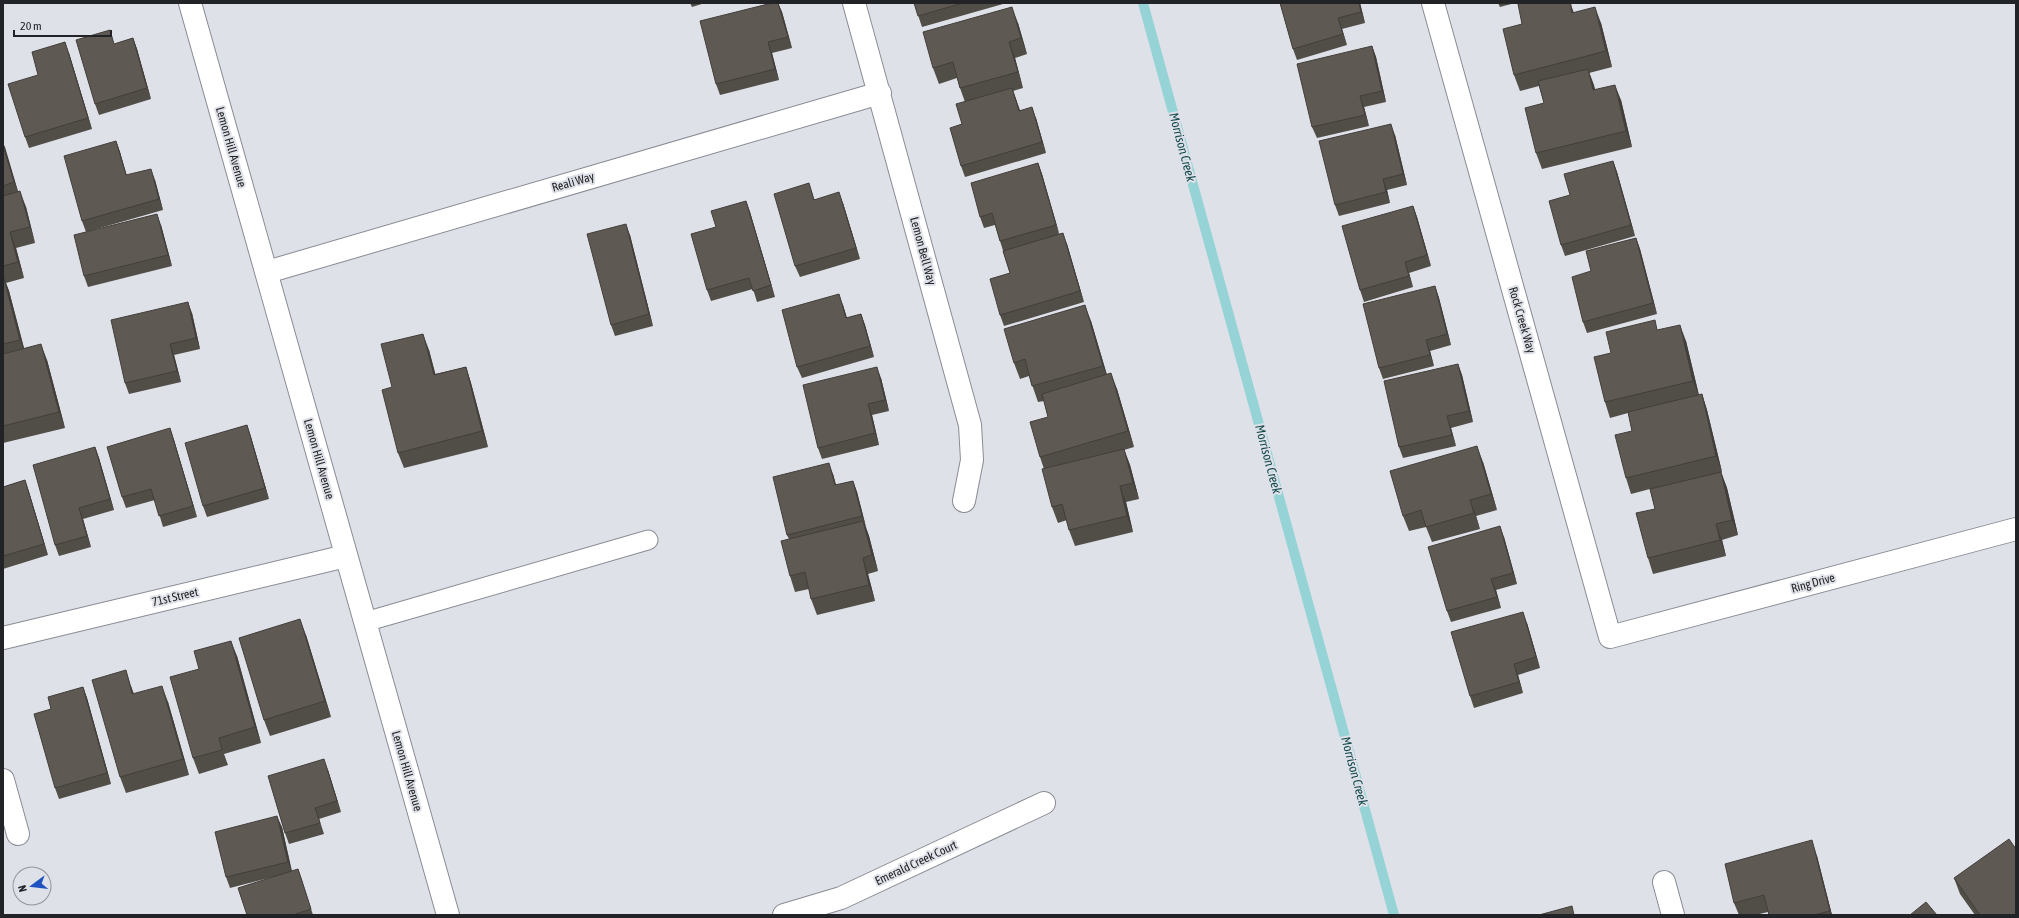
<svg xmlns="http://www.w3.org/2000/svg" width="2019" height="918" font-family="'Asap Condensed',sans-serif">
<rect width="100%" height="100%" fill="#dfe1e9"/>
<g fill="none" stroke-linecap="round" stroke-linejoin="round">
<path stroke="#96d3d6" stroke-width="10" d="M1143,3L1394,915"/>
<defs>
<path id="service" d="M365,622L648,540"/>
<path id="minor" d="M854,3L970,425L972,460L964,501
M1433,3L1610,637L2016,529
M267,272L880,93
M3,638L346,556
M3,780L18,834
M1664,882L1673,915
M784,915L841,898L1044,803"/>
<path id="tertiary" d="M190,3L448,915"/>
</defs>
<use href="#service" stroke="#8a8c94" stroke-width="21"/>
<use href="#minor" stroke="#8a8c94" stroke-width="24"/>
<use href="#tertiary" stroke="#8a8c94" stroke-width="24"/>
<use href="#service" stroke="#fff" stroke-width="19"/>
<use href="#minor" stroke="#fff" stroke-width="22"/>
<use href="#tertiary" stroke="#fff" stroke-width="22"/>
</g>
<path fill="#514d47" d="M690,3H705L692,7Z
M778,3L782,12L792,48L772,53L779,80L720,95L716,84Z
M914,3H1003V4L922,27Z
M1280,3H1360L1365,23L1342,29L1347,45L1297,60L1293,49Z
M1498,3H1515L1500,7Z
M1572,8L1574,13L1601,23L1612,67L1589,73L1595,90L1621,100L1632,147L1542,169L1536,153L1544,103L1539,86L1520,91L1514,75L1522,24Z
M1018,23L1027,54L1015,58L1023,88L1013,91L1020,110L1036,118L1046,153L965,177L961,166L962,124L965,102L960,88L957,78L939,84L933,68Z
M133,38L137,49L151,99L99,115L95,104L115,44Z
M1372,46L1376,57L1386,102L1364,107L1369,126L1317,138L1312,127Z
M69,53L92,129L29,148L25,137L38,75Z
M1395,135L1407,185L1387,190L1390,203L1339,216L1335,205Z
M116,141L120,152L126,175L155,180L163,210L86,232L82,221Z
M3,143L18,192L26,207L35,243L16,248L24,278L6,283L9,291L24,348L47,360L65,428L3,443Z
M1613,161L1617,172L1635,236L1565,256L1561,245L1570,195Z
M1038,163L1042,174L1059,234L1067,244L1084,302L1004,326L1000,315L1010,273L995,225L984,228L980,217Z
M809,183L814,199L843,203L860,259L800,277L795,266Z
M746,201L750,212L775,297L757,302L753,289L711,301L707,290L716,227Z
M1413,206L1417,217L1431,266L1409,273L1413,287L1364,302L1360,290Z
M161,225L172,266L88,287L84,276Z
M630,235L653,326L615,336L611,325Z
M1636,238L1640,249L1657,314L1587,333L1583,322L1591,271Z
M1435,286L1439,298L1451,345L1430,351L1434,366L1383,379L1379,368Z
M843,305L847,318L861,314L865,325L874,357L802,378L797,367Z
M192,313L200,349L174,355L181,382L129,394L125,383Z
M1091,321L1107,375L1117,389L1134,447L1124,450L1130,465L1139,499L1126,502L1133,532L1075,546L1069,530L1067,520L1058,523L1052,507L1044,469L1040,457L1048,417L1044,401L1038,402L1029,376L1020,379L1014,363Z
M1658,330L1686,341L1699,395L1702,394L1707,410L1722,472L1656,488L1721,472L1727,488L1738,535L1722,540L1726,556L1653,574L1648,558L1655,509L1650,489L1631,494L1626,478L1632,431L1628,413L1610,418L1605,402L1611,353Z
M429,350L435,374L466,367L471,383L488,447L404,468L398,453Z
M1458,364L1462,375L1473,422L1451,428L1456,446L1403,458L1399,447Z
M881,378L889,411L872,415L879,445L822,459L818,448Z
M247,425L251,437L269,499L207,517L203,506Z
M170,428L174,440L197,517L163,527L155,500L126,508L122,497Z
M95,447L99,458L114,510L83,519L91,547L59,556L55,545Z
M1483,462L1497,510L1476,516L1480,529L1432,542L1426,527L1409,531L1403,516Z
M833,474L836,485L853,481L857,492L866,527L869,536L878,571L868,574L875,601L817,615L811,599L809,589L795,592L790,576L789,539L787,535Z
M25,480L29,492L48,555L3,569V487Z
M1504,537L1517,584L1496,590L1501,608L1451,622L1447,611Z
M1527,623L1540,668L1518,675L1523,693L1474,708L1470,696Z
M306,635L331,717L270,736L264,720Z
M237,656L261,743L224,754L228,765L199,774L193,758L199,669Z
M131,686L134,694L168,702L189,775L126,793L120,777Z
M83,687L87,698L111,784L59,799L55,788L51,709Z
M328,770L341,812L319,819L324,834L289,844L285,833Z
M282,827L292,871L298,869L313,915H247L273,877L230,888L226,877Z
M1817,856L1832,915H1769L1768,912L1755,915H1739L1734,903Z
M1954,878L2016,915H1975L1960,894Z"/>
<path fill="#423e3a" d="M778,3L782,12L792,48L788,37Z
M1359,3H1360L1365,23L1361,12Z
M1570,3H1571L1572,8L1578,29L1572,13Z
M1012,7L1018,23L1027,54L1021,38Z
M1595,7L1601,23L1612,67L1606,51Z
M1338,18L1342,29L1347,45L1343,34Z
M133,38L137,49L151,99L147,88Z
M65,42L69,53L92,129L88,118Z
M768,42L772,53L779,80L775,69Z
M1009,42L1015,58L1023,88L1018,72Z
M1372,46L1376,57L1386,102L1382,91Z
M1588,69L1594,85L1599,106L1593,90Z
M1615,85L1621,100L1632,147L1626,131Z
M1012,88L1016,99L1023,122L1019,111Z
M1360,96L1364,107L1369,126L1365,115Z
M1032,107L1036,118L1046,153L1042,142Z
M1391,124L1395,135L1407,185L1403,174Z
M116,141L120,152L130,186L126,175Z
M3,143L5,147L20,198L14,182L3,145Z
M1613,161L1617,172L1635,236L1631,225Z
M1038,163L1042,174L1060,236L1056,225Z
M151,169L155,180L163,210L159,199Z
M1383,179L1387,190L1390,203L1386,192Z
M20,191L26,207L35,243L30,227Z
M839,192L843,203L860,259L856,248Z
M746,201L750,212L775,297L771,285Z
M1413,206L1417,217L1431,266L1427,255Z
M157,214L161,225L172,266L168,255Z
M626,224L630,235L653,326L649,314Z
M10,232L16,248L24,278L18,262Z
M1063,233L1067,244L1084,302L1080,291Z
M1636,238L1640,249L1657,314L1653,303Z
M1405,262L1409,273L1413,287L1409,276Z
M3,275L9,291L26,356L20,340Z
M1435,286L1439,298L1451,345L1447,334Z
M839,294L843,305L850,329L846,318Z
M188,302L192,313L200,349L196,338Z
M1085,305L1091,321L1109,382L1103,366Z
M861,314L865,325L874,357L870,346Z
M1680,325L1686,341L1699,396L1693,381Z
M423,334L429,350L440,391L434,375Z
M1426,340L1430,351L1434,366L1430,355Z
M41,344L47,360L65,428L59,412Z
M170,344L174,355L181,382L177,371Z
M1458,364L1462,375L1473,422L1469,411Z
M466,367L471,383L488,447L482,431Z
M877,367L881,378L889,411L885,400Z
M1111,373L1117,389L1134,447L1128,431Z
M1702,394L1707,410L1722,472L1716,456Z
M868,404L872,415L879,445L875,433Z
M1447,416L1451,428L1456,446L1452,435Z
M247,425L251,437L269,499L265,488Z
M170,428L174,440L197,517L193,506Z
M1477,446L1483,462L1497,510L1491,494Z
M95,447L99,458L114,510L110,499Z
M1124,449L1130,465L1139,499L1133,483Z
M829,463L833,474L839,496L835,485Z
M1721,472L1727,488L1738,535L1732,520Z
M25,480L29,492L48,555L44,544Z
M853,481L857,492L866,527L862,516Z
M1120,486L1126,502L1133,532L1127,516Z
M1470,500L1476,516L1480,529L1474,513Z
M79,508L83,519L91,547L87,536Z
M863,521L869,536L878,571L872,555Z
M1716,524L1722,540L1726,556L1720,540Z
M1500,526L1504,537L1517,584L1513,573Z
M863,558L868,574L875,601L869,585Z
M1491,579L1496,590L1501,608L1497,597Z
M1523,612L1527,623L1540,668L1536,657Z
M300,619L306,635L331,717L325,701Z
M231,641L237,656L261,743L255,727Z
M1514,664L1518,675L1523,693L1519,682Z
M126,670L131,686L138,710L132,694Z
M162,686L168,702L189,775L183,759Z
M83,687L87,698L111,784L107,773Z
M324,759L328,770L341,812L337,801Z
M315,808L319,819L324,834L320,823Z
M277,816L282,827L292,873L288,862Z
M1812,840L1817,856L1832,915H1831L1830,911Z
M298,869L302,880L313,915L311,909Z"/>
<path fill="#5e5953" stroke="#423e3a" d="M772,3H778L788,37L768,42L775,69L716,84L700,21Z
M914,3H963L918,16Z
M1280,3H1359L1361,12L1338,18L1343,34L1293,49Z
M1522,3H1570L1572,13L1595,7L1606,51L1514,75L1503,29L1522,24L1518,4Z
M1012,7L1021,38L1009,42L1018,72L960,88L953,62L933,68L923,32Z
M110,30L114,44L133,38L147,88L95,104L76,40Z
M65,42L88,118L25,137L8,84L38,75L32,52Z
M1372,46L1382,91L1360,96L1365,115L1312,127L1297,64Z
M1588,69L1593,90L1615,85L1626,131L1536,153L1525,108L1544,103L1538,81Z
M1012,88L1019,111L1032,107L1042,142L961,166L950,128L962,124L956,104Z
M1391,124L1403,174L1383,179L1386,192L1335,205L1319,141Z
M116,141L126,175L151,169L159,199L82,221L64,156Z
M3,145L14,182L3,186Z
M1613,161L1631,225L1561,245L1549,201L1570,195L1564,174Z
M1038,163L1056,225L1000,241L992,213L980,217L971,183Z
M809,183L814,200L839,192L856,248L795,266L774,194Z
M20,191L30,227L10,232L18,262L3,266V196Z
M746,201L771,285L753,291L749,278L707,290L691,234L716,227L711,211Z
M1413,206L1427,255L1405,262L1409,276L1360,290L1342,226Z
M157,214L168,255L84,276L74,235Z
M626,224L649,314L611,325L587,234Z
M1063,233L1080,291L1000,315L990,279L1010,273L1003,251Z
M1636,238L1653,303L1583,322L1572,277L1591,271L1586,251Z
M3,275L20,340L3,344Z
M1435,286L1447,334L1426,340L1430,355L1379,368L1363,304Z
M839,294L846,318L861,314L870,346L797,367L782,310Z
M188,302L196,338L170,344L177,371L125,383L111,320Z
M1085,305L1103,366L1032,386L1025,359L1014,363L1004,329Z
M1655,320L1657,330L1680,325L1693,381L1605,402L1594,357L1611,353L1606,332Z
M423,334L434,375L466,367L482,431L398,453L382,390L392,387L381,344Z
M41,344L59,412L3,426V354Z
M1458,364L1469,411L1447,416L1452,435L1399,447L1384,381Z
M877,367L885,400L868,404L875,433L818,448L803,385Z
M1111,373L1128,431L1040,457L1030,422L1048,417L1042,394Z
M1702,394L1716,456L1626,478L1615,435L1632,431L1628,412Z
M247,425L265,488L203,506L185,443Z
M170,428L193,506L159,516L151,489L122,497L107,447Z
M1477,446L1491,494L1470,500L1474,513L1426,527L1421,510L1403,516L1390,471Z
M95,447L110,499L79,508L87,536L55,545L33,465Z
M1124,449L1133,483L1120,486L1127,516L1069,530L1062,504L1052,507L1042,469Z
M829,463L835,485L853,481L862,516L787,535L773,477Z
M1721,472L1732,520L1716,524L1720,540L1648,558L1636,513L1655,509L1650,489Z
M25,480L44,544L3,556V487Z
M863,521L872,555L863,558L869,585L811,599L805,572L790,576L781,541Z
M1500,526L1513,573L1491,579L1497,597L1447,611L1428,547Z
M1523,612L1536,657L1514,664L1519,682L1470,696L1451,632Z
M300,619L325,701L264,720L239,638Z
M231,641L255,727L219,738L222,750L193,758L170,677L199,669L194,651Z
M126,670L132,694L162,686L183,759L120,777L92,680Z
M83,687L107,773L55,788L34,714L51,709L48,697Z
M324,759L337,801L315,808L320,823L285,833L268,776Z
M277,816L288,862L226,877L215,832Z
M2009,839L2016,849V915H1980L1954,878Z
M1812,840L1830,911L1814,915H1769L1764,895L1734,903L1725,864Z
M298,869L311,909L293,915H247L238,888Z
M1926,902L1937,915H1910Z
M1572,906L1574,915H1539Z"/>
<g text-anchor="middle" stroke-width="4" stroke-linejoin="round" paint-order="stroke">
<g font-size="12" fill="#222326" stroke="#dfe1e9">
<text transform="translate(231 147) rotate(74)" y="4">Lemon Hill Avenue</text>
<text transform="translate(573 182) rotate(-16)" y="4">Reali Way</text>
<text transform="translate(923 251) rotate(75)" y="4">Lemon Bell Way</text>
<text transform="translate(1522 320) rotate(74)" y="4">Rock Creek Way</text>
<text transform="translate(319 459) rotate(74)" y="4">Lemon Hill Avenue</text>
<text transform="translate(1813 583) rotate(-15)" y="4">Ring Drive</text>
<text transform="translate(175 597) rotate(-13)" y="4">71st Street</text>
<text transform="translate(407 771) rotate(74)" y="4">Lemon Hill Avenue</text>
<text transform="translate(916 863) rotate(-25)" y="4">Emerald Creek Court</text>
</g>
<g font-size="13" font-style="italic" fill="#13494c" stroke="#dfe1e9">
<text transform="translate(1183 147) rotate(75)" y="5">Morrison Creek</text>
<text transform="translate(1269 459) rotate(75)" y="5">Morrison Creek</text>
<text transform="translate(1355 771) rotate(75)" y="5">Morrison Creek</text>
</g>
</g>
<rect width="2019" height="918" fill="none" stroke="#222326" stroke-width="8"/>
<g transform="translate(32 886) rotate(255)"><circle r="19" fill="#dfe1e9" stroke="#93959b"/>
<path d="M0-3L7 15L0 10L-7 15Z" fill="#1e53c0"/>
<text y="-6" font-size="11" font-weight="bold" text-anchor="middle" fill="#222326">N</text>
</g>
<path d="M14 30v6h97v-6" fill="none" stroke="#222326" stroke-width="2"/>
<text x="20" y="30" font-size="12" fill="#222326" stroke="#dfe1e9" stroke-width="3" paint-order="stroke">20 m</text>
</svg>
